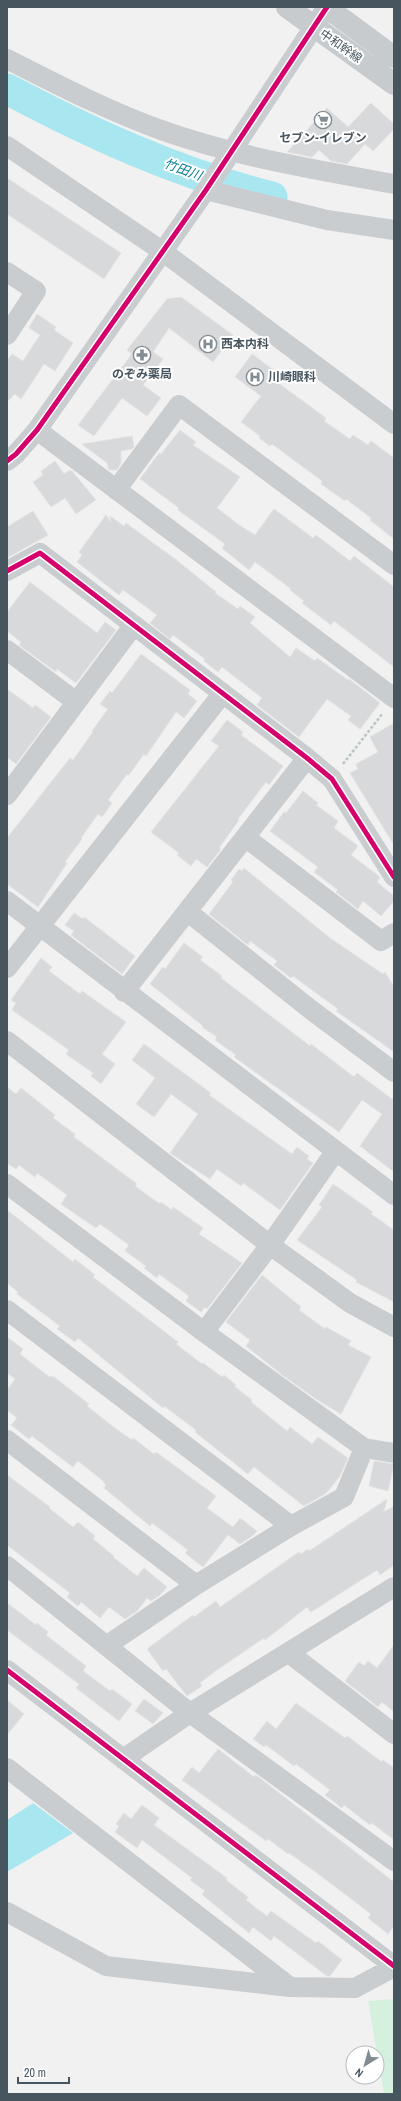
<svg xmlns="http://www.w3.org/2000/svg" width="401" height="2101" font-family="'Archivo Narrow','Noto Sans JP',sans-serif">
<rect width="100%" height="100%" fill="#f2f1f1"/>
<path fill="#d5f1dd" d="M394,1999V2094H384L368,2001Z"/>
<path fill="#a8e7f0" d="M33,1803L73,1833L7,1872V1820Z"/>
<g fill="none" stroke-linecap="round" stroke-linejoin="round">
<path stroke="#a8e7f0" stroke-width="31" d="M7,89C91,134 179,174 272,197"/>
</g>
<path fill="#d8d9da" stroke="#e3e3e4" d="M371,103L394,124V129L373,151L365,144L347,164L331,161L319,150L312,157L287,152L327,108L348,127Z
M7,178L121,253L104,279L7,214Z
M181,297L233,335L213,362L169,328L153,352L163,359L143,385L161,398L147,416L122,398L94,436L78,425L132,354L127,350L167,299Z
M37,314L56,327L54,330L73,343L55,371L44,364L21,399L15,394L7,402V361L12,354L23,361L40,335L29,328Z
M252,354L275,371L270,377L326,418L324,421L350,439L353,435L368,445L371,441L394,458V539L370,520L371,518L346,499L345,501L321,484L322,481L272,444L270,446L259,438L260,436L241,422L261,396L235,377Z
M180,430L196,442L193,445L240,477L217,508L239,525L255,535L274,509L313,538L316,535L350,561L354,556L394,587V667L334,621L331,625L302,603L304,601L290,590L291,589L286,585L255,562L249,570L222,548L225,544L178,510L179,508L140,479L159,453L161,454Z
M132,436L134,447L132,449L121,451V463L117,470H109L107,463L82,444Z
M55,461L64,474L70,470L72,471L96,500L76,514L65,498L51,507L33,482L43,475L41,471Z
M33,511L48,535L7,558V527Z
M106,515L111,522L110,516L124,526L126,523L179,562L216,592L215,593L238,609L240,606L255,617L250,623L290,657L296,648L315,661L317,658L348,680L349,679L380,703L360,729L348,720L351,716L327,699L299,737L257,705L262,698L222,667L218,672L204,661L205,659L173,635L170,639L150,623L157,615L123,590L119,595L77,562L82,555L79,552Z
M30,582L97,633L105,622L116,630L76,683L57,669L56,672L19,645L21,642L7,631V612Z
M141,654L190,690L188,694L197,701L184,718L176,712L146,756L144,754L129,775L127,774L108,800L112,803L102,817L98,814L81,838L82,839L65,862L67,863L38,907L7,884V838L70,758L73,760L93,732L92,731L108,709L100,704L110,691L112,693Z
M7,689L33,708L35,705L51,717L16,764L7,757Z
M227,720L243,732L241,735L283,766L269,785L266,782L238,819L239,820L219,848L221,849L207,867L196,859L191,866L177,855L179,853L151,832L219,746L211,741Z
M394,723V845L350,773L358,769L356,764L378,752L370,737Z
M303,791L318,803L316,805L338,821L334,828L358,846L351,855L380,877L377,882L394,896V901L381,916L363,901L358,909L336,892L338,890L314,872L318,867L270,831L284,812L286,813Z
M244,868L330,938L383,974L385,972L394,987V1052L336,1011L338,1009L293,976L291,978L274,965L277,961L250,941L248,945L209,914L233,882L231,880L239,869L242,871Z
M74,913L83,919L84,917L135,956L122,974L71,935L74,931L65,925Z
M184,943L203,957L200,960L222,976L221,978L310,1046L311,1044L354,1077L357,1073L392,1099L394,1097V1172L360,1146L382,1114L362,1100L339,1132L234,1057L236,1055L215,1040L217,1037L202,1027L203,1026L150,984L163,967L165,969Z
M41,958L52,967L49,971L80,994L82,991L126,1022L102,1054L115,1064L101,1084L91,1076L93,1073L66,1054L69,1050L12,1010L16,1003L11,1000Z
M144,1044L211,1093L209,1095L292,1154L297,1147L309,1156L307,1159L313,1163L280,1210L243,1183L241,1186L217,1169L210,1179L170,1153L198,1114L171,1094L154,1117L136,1104L155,1078L132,1060Z
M7,1087L16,1094L21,1088L55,1115L53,1118L75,1134L74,1137L137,1184L135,1186L160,1204L161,1202L172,1210L173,1207L189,1218L203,1228L199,1234L242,1263L207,1309L205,1307L201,1312L186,1301L189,1296L159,1274L157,1278L144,1268L146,1266L125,1251L129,1245L100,1224L96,1228L61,1204L67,1195L37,1173L35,1177L19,1165L16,1169L7,1163Z
M333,1184L373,1212L371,1214L394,1230V1302L356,1282L357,1280L297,1240L322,1207L319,1205Z
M7,1210L73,1262L75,1259L95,1275L93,1277L178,1342L176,1344L202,1364L203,1363L222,1377L224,1375L236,1385L234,1386L252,1400L251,1402L287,1431L290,1427L312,1444L318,1437L348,1458L340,1476L333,1485L325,1494L304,1506L254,1467L248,1474L195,1432L196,1430L164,1406L163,1408L78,1338L75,1342L57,1329L60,1326L17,1294L18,1292L7,1283Z
M262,1275L301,1307L299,1310L325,1329L326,1327L351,1341L348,1345L371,1357L341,1414L316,1399L281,1374L246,1346L250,1340L226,1322Z
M7,1337L23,1349L20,1354L48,1376L54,1377L89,1404L87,1406L116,1429L132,1440L133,1438L154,1454L156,1452L216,1496L207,1508L233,1527L240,1518L257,1531L252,1536L240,1544L228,1535L203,1567L185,1553L188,1550L152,1523L150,1526L104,1488L106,1485L102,1480L78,1461L73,1467L32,1436L29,1439L11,1425L17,1418L7,1410V1390L15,1379L7,1373Z
M374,1461L394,1464L388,1491L369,1486Z
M7,1475L50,1507L49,1508L73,1527L78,1522L95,1536L93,1539L114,1556L113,1557L137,1576L144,1568L167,1587L160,1595L151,1601L147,1598L137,1611L125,1619L109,1607L100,1618L81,1602L78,1606L67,1597L70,1593L7,1545Z
M387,1499L384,1512L394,1506V1565L380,1575L377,1570L311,1612L307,1607L265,1640L264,1638L214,1672L200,1683L202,1686L187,1696L166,1669L163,1671L147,1649L193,1615L194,1617L216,1601L220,1607L299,1552L301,1554L308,1549L309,1551Z
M7,1603L36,1625L37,1623L48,1632L46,1635L86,1666L83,1671L110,1691L112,1689L132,1704L119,1721L76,1688L79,1684L7,1630Z
M394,1645V1712L382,1702L378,1707L345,1681L359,1662L364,1666L368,1661L377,1668Z
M144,1699L163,1713L153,1724L135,1711Z
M7,1700L24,1714L7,1735Z
M296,1703L345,1738L347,1736L382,1762L383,1760L394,1768V1840L372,1823L370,1825L344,1805L342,1808L325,1795L330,1790L296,1764L294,1766L266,1745L264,1747L253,1739L267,1721L276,1729Z
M218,1749L254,1777L256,1775L394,1882V1926L388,1934L368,1918L371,1914L321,1876L289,1853L288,1854L268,1839L266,1841L182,1780L192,1767L199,1773Z
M142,1805L159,1818L154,1825L227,1878L226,1880L248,1897L246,1900L256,1908L267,1916L271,1911L316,1943L318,1941L342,1960L330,1976H327L274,1936L271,1941L253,1927L249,1933L205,1897L202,1894L205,1891L190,1880L192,1878L142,1840L137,1848L115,1832L119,1826L116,1824L124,1813L131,1819Z"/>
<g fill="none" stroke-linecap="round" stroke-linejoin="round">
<path stroke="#b8c6c1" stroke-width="2.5" stroke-dasharray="3 2" stroke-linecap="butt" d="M343,764L383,713"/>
<path stroke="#cacdd0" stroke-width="20" d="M7,59C58,85 110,112 164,131C238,157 317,170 394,184
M7,146L162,251L394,424
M206,190L327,220L394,230
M7,272L36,291L7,335
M37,430L394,698
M7,461L16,454L37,430L206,190L327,7
M116,490L179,405L394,565
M7,571L40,553L307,758L332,779L394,877
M7,650L75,701
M7,795L134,625
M245,837L381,941L394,933
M7,901L394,1195
M188,912L310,1009L394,1072
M7,968L223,693
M124,992L307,758
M7,1041L270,1245L350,1303L394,1327
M7,1184L204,1332L364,1448L394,1453
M7,1310L291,1526
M204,1332L270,1245L335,1152
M7,1440L196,1585
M7,1566L190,1713L394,1861
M106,1646L196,1585L291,1526L344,1497L364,1448
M289,1653L394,1734
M7,1670L394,1966
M123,1759L190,1713L394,1587
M7,1768L290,1987
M7,1912L106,1966L290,1987L355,1988L394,1967"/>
<path stroke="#c7cbce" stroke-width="22" d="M287,7L394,84
M326,7L394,57"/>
<defs>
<path id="cycleway" d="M7,461L16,454L37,430L206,190L327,7
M7,571L40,553L307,758L332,779L394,877
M7,1670L394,1966"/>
</defs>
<use href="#cycleway" stroke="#fff" stroke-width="8"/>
<use href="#cycleway" stroke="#d6006c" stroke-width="5"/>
</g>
<defs>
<symbol id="supermarket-ring" viewBox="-11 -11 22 22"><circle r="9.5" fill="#fff" stroke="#838c92" stroke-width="1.5"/><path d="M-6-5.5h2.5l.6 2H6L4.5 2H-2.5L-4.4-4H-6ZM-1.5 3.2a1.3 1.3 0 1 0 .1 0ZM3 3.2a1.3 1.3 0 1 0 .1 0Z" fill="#838c92"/></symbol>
<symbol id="hospital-ring" viewBox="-11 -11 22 22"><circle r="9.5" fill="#fff" stroke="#838c92" stroke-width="1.5"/><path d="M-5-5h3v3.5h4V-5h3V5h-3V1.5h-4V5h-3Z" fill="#838c92"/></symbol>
<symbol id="pharmacy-ring" viewBox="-11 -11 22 22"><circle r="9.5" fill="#fff" stroke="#838c92" stroke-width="1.5"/><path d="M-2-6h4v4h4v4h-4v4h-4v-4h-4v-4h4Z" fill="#838c92"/></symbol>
</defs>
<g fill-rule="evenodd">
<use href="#supermarket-ring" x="313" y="110" width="20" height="20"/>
<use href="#hospital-ring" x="198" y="334" width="20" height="20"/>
<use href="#pharmacy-ring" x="132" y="345" width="20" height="20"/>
<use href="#hospital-ring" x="245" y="367" width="20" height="20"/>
</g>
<g text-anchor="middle" stroke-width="4" stroke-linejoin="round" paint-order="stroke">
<g font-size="12" fill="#47555f" stroke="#fff">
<text transform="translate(341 46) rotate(35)" y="4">中和幹線</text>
</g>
<g font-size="12" font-weight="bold" fill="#47555f" stroke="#fff">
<text x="323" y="142">セブン-イレブン</text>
<text x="221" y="348" text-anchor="start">西本内科</text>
<text x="142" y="378">のぞみ薬局</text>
<text x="268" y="381" text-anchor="start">川崎眼科</text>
</g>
<g font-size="13" font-style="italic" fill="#088192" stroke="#fff">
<text transform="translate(183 169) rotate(20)" y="5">竹田川</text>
</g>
</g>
<rect width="401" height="2101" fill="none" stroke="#47555f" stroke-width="16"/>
<g transform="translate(365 2065) rotate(217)"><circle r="19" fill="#ffffff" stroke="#b5bbbf"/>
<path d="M0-3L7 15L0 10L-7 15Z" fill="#838c92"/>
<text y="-6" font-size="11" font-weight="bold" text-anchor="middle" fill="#47555f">N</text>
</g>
<path d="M18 2077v6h51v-6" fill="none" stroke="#47555f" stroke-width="2"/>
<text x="24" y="2077" font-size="12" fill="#47555f" stroke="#ffffff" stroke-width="3" paint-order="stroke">20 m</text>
</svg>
